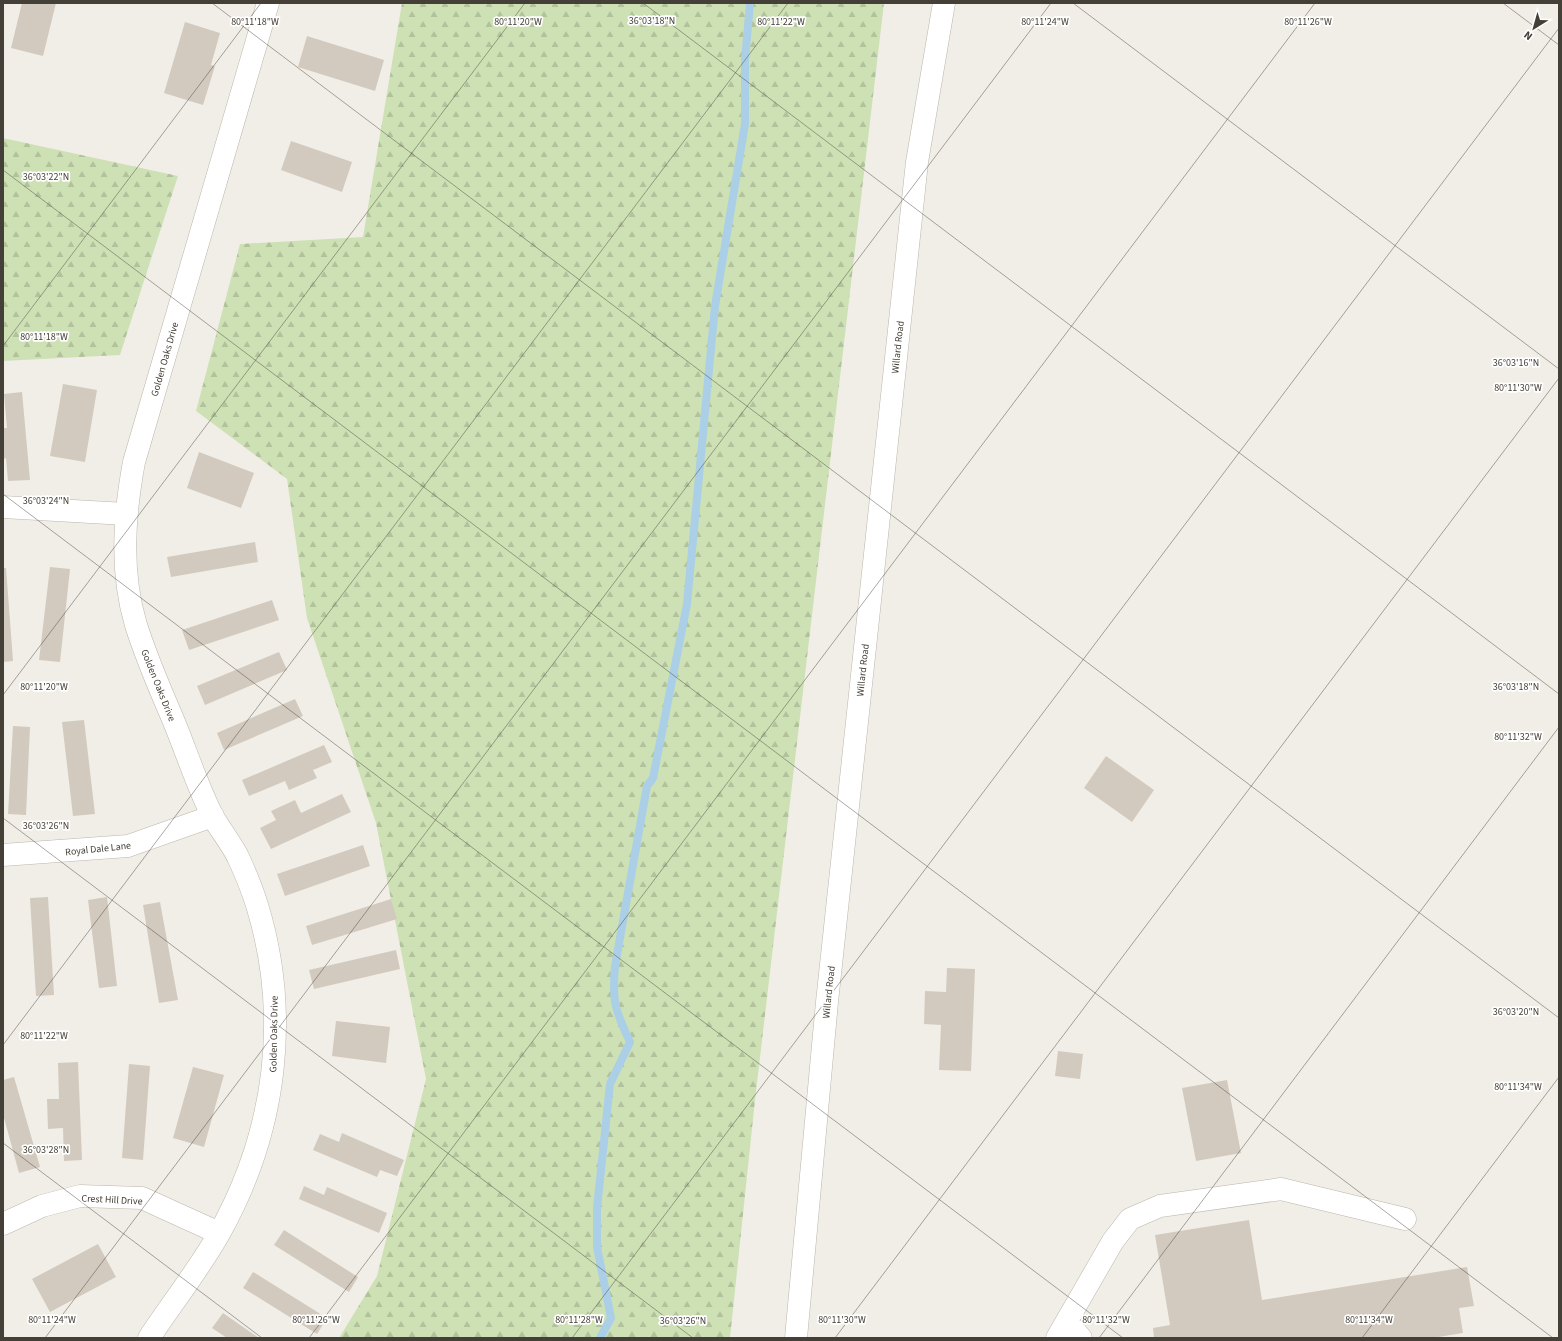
<svg xmlns="http://www.w3.org/2000/svg" width="1562" height="1341" font-family="'Source Sans 3',sans-serif">
<defs>
<pattern id="forest-firs" width="22" height="20" patternUnits="userSpaceOnUse"><rect width="22" height="20" fill="#cee1b5"/><path d="M5 1l3.5 6h-7zM16 11l3.5 6h-7z" fill="#b2c29c"/></pattern>
</defs>
<rect width="100%" height="100%" fill="#f1eee7"/>
<path fill="url(#forest-firs)" d="M402,3H884L755,1100L730,1338H339L377,1276L426,1079L376,823L307,618L287,479L196,411L240,244L363,237Z
M3,138L178,176L120,355L3,361Z"/>
<g fill="none" stroke-linecap="round" stroke-linejoin="round">
<path stroke="#aacfe7" stroke-width="8" d="M600,1338L611,1318L597,1247V1208L610,1084L630,1042C615,1010 612,1002 615,966L647,786L653,778L687,604L715,306L745,124V60L750,3"/>
</g>
<path fill="#d2cabe" d="M22,3H56L43,56L11,48Z
M185,22L220,33L211,65L215,66L203,105L164,93Z
M307,36L384,60L375,91L298,67Z
M291,141L352,162L342,192L281,170Z
M63,384L97,390L85,462L50,456Z
M22,392L30,480L8,481L6,458L3,459V428H7L4,394Z
M199,452L254,473L241,508L187,488Z
M255,542L258,562L171,577L167,557Z
M50,567L70,569L60,662L39,660Z
M3,568H6L13,661L3,662Z
M272,600L279,620L189,650L182,630Z
M279,652L287,670L205,705L197,686Z
M295,699L303,716L224,750L217,733Z
M84,720L95,814L73,816L62,722Z
M13,726L30,727L26,815L8,814Z
M324,745L332,762L313,770L317,778L289,790L285,781L249,796L242,780Z
M1106,756L1154,790L1132,822L1084,788Z
M342,794L351,812L271,849L260,828L276,820L271,811L295,800L301,813Z
M363,845L370,866L285,896L277,874Z
M48,897L54,995L36,996L30,898Z
M107,897L117,986L99,988L88,900Z
M391,899L397,919L312,945L306,926Z
M160,902L178,1000L159,1003L143,905Z
M396,950L400,969L314,989L309,970Z
M947,968L975,969L971,1071L939,1070L941,1025L924,1024L925,991L946,992Z
M336,1021L390,1027L386,1063L332,1056Z
M1058,1051L1083,1054L1080,1079L1055,1076Z
M78,1062L82,1160L64,1161L63,1128L48,1129L47,1099H59L58,1063Z
M129,1064L150,1066L143,1160L122,1158Z
M193,1067L224,1075L204,1147L173,1138Z
M14,1077L40,1167L19,1173L3,1114V1080Z
M1227,1080L1241,1153L1196,1161L1182,1088Z
M342,1133L404,1160L397,1176L380,1170L377,1177L313,1150L320,1134L339,1142Z
M304,1186L324,1195L327,1187L387,1213L379,1233L299,1199Z
M1249,1220L1262,1300L1467,1267L1474,1306L1459,1308L1463,1333L1432,1338H1154L1153,1328L1170,1325L1155,1235Z
M284,1230L358,1277L349,1292L274,1245Z
M98,1244L116,1277L50,1312L32,1279Z
M253,1272L327,1318L317,1334L243,1288Z
M223,1313L259,1338H227L212,1328Z"/>
<g fill="none" stroke-linecap="round" stroke-linejoin="round">
<defs>
<path id="minor" d="M3,507L126,514
M3,855L128,846L213,816
M3,1224L42,1206L80,1196L142,1198L219,1233
M1067,1322L1081,1338
M149,1338C172,1303 200,1268 220,1232C276,1131 291,1016 257,905C252,889 245,872 238,857C231,843 221,831 213,817C197,786 186,750 172,717C159,687 146,657 136,625C120,572 124,516 134,462L268,3
M796,1338L827,1002L917,162L944,3
M1057,1338L1113,1241L1130,1219L1160,1206L1281,1189L1405,1219"/>
</defs>
<use href="#minor" stroke="#bcb6ab" stroke-width="23"/>
<use href="#minor" stroke="#fff" stroke-width="22"/>
</g>
<path fill="none" stroke="#443f37" stroke-width="1" stroke-opacity="0.45" d="M212,3L1559,1018M643,3L1559,694M1073,3L1559,369M1503,3L1559,45M3,170L1553,1338M3,346L261,3M3,494L1123,1338M3,695L525,3M3,818L693,1338M3,1045L788,3M3,1143L262,1338M45,1338L1051,3M309,1338L1315,3M572,1338L1559,28M835,1338L1559,378M1099,1338L1559,727M1362,1338L1559,1077"/>
<g text-anchor="middle" stroke-width="3.5" stroke-linejoin="round" paint-order="stroke">
<g font-size="10" fill="#443f37" stroke="#fff">
<text transform="translate(897 347) rotate(-84)" y="4">Willard Road</text>
<text transform="translate(164 359) rotate(-74)" y="4">Golden Oaks Drive</text>
<text transform="translate(862 670) rotate(-84)" y="4">Willard Road</text>
<text transform="translate(159 685) rotate(68)" y="4">Golden Oaks Drive</text>
<text transform="translate(98 848) rotate(-6)" y="4">Royal Dale Lane</text>
<text transform="translate(828 992) rotate(-84)" y="4">Willard Road</text>
<text transform="translate(273 1034) rotate(-89)" y="4">Golden Oaks Drive</text>
<text transform="translate(112 1199) rotate(3)" y="4">Crest Hill Drive</text>
</g>
</g>
<g font-size="10" text-anchor="middle" fill="#443f37" stroke="#fff" stroke-width="3.5" stroke-linejoin="round" paint-order="stroke">
<text x="652" y="24">36°03'18"N</text>
<text x="255" y="25">80°11'18"W</text>
<text x="518" y="25">80°11'20"W</text>
<text x="781" y="25">80°11'22"W</text>
<text x="1045" y="25">80°11'24"W</text>
<text x="1308" y="25">80°11'26"W</text>
<text x="46" y="180">36°03'22"N</text>
<text x="44" y="340">80°11'18"W</text>
<text x="1516" y="366">36°03'16"N</text>
<text x="1518" y="391">80°11'30"W</text>
<text x="46" y="504">36°03'24"N</text>
<text x="44" y="690">80°11'20"W</text>
<text x="1516" y="690">36°03'18"N</text>
<text x="1518" y="740">80°11'32"W</text>
<text x="46" y="829">36°03'26"N</text>
<text x="1516" y="1015">36°03'20"N</text>
<text x="44" y="1039">80°11'22"W</text>
<text x="1518" y="1090">80°11'34"W</text>
<text x="46" y="1153">36°03'28"N</text>
<text x="52" y="1323">80°11'24"W</text>
<text x="316" y="1323">80°11'26"W</text>
<text x="579" y="1323">80°11'28"W</text>
<text x="842" y="1323">80°11'30"W</text>
<text x="1106" y="1323">80°11'32"W</text>
<text x="1369" y="1323">80°11'34"W</text>
<text x="683" y="1324">36°03'26"N</text>
</g>
<rect width="1562" height="1341" fill="none" stroke="#443f37" stroke-width="8"/>
<g transform="translate(1534 28) rotate(217)" stroke="#ffffff" stroke-width="3" paint-order="stroke">
<path d="M0-3L7 15L0 10L-7 15Z" fill="#443f37"/>
<text y="-6" font-size="11" font-weight="bold" text-anchor="middle" fill="#443f37">N</text>
</g>
</svg>
